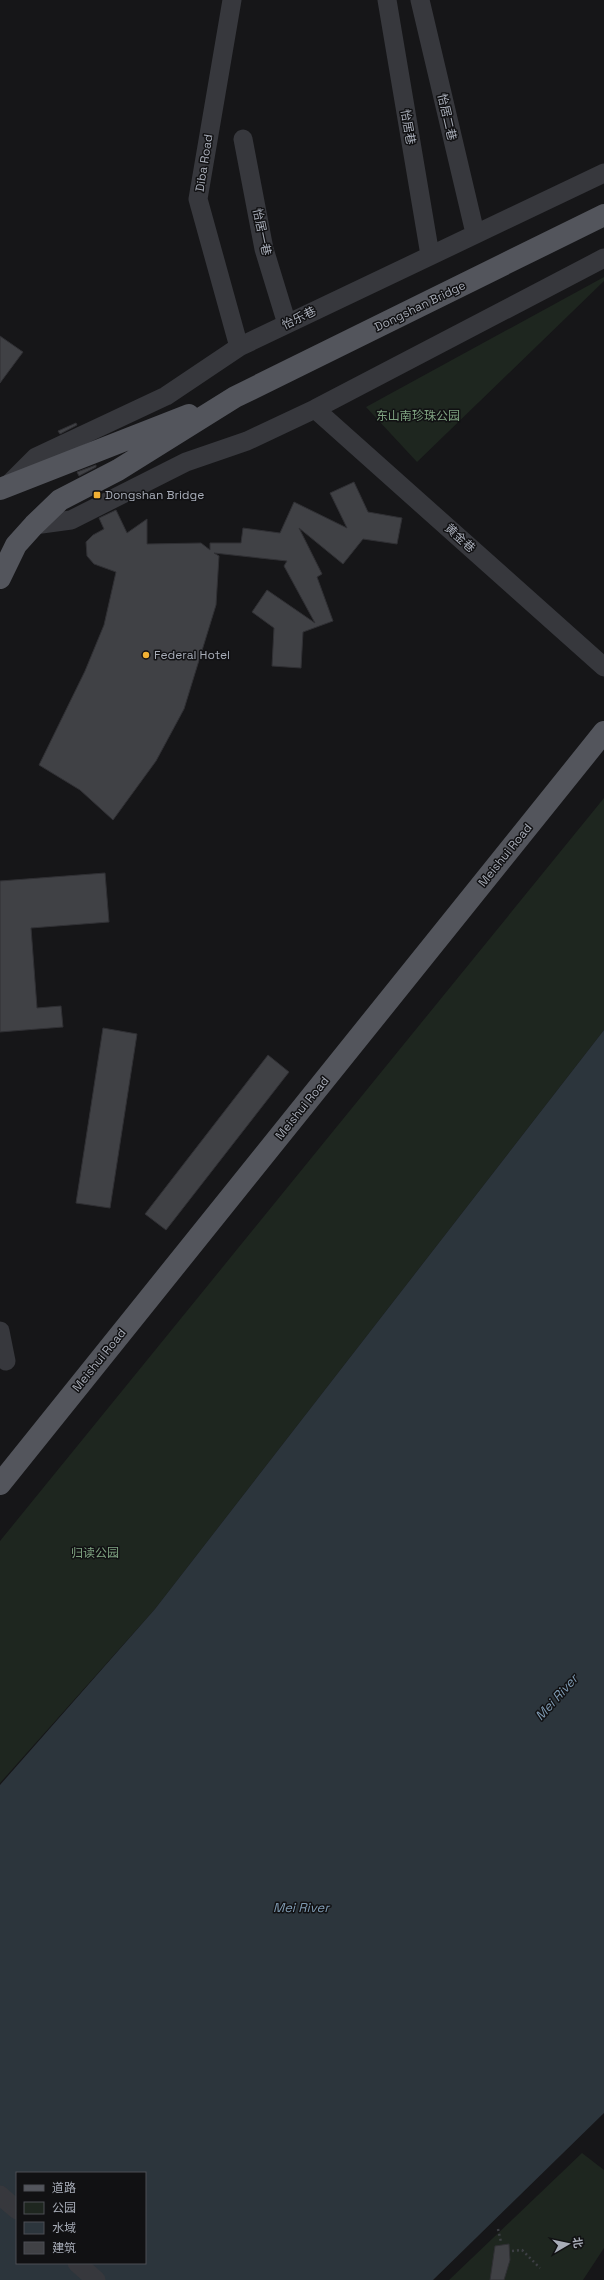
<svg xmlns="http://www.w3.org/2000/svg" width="604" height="2280" font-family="'Space Grotesk','Noto Sans SC',sans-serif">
<rect width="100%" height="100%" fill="#161618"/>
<path fill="#1e261f" d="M604,277V281L417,462L366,407Z
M604,798V1030L155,1609L0,1783V1541Z
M582,2153L604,2170V2248L583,2280H449Z"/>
<path fill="#2c353c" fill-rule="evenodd" d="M604,1030V2113L433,2280H0V1785L155,1609ZM17,2173H145V2263H17Z"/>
<path fill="#404145" stroke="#303034" d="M0,336L23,352L0,383Z
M76,423L77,425L60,434L58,431Z
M96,465V467L79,476L77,472Z
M354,482L368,512L402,518L397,544L363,539L343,564L299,528L322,574L317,577L333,621L303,632L301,668L272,666L274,628L252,612L267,590L315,623L284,566L287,561L214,553L219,556L216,605L184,709L156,761L113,820L80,790L39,765L85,671L104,625L116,572L94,564L87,556L86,542L93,535L104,529L99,518L116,510L127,533L147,519V544L201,543L210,550V543H241L243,528L280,533L294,502L347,528L330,493Z
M105,873L109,922L31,928L37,1008L61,1006L63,1027L0,1032V881Z
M103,1028L137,1034L110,1208L76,1203Z
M268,1055L289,1072L166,1230L145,1214Z
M509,2244L510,2260L504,2280H490L495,2246Z"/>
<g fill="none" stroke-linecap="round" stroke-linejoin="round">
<path stroke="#3d3f44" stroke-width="2.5" stroke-dasharray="2 3" stroke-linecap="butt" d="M498,2229L501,2242
M512,2251L522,2250L540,2268"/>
<path stroke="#37383d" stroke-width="19" d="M232,0L198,199L239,347
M387,0L430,255
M420,0L475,233
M243,139L264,249L287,324
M315,409L604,667
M8,485L36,457L166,396L239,347L604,173
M34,525L71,520L186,462L247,441L315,409L604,258
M0,1331L6,1361
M0,2195L17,2210
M77,2263L96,2280"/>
<path stroke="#53555c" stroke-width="22" d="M0,489L189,415
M0,578L16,545L34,525L60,500L118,470L235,397L604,215
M0,1484L604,732"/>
</g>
<g fill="#f2b134" stroke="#111113" stroke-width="1.5">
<rect x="93" y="491" width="8" height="8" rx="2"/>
<circle cx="146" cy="655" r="4"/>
</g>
<g text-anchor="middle" stroke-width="3" stroke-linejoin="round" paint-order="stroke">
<g font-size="12" fill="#a8adb8" stroke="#111113">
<text transform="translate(447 117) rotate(77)" y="4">怡居二巷</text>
<text transform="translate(408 127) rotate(80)" y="4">怡居巷</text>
<text transform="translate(204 163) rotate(-81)" y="4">Diba Road</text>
<text transform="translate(262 232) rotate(78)" y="4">怡居一巷</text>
<text transform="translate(420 306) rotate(-26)" y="4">Dongshan Bridge</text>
<text transform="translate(299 318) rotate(-26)" y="4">怡乐巷</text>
<text transform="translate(460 538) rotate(42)" y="4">黄金巷</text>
<text transform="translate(505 855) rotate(-51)" y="4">Meishui Road</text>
<text transform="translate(302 1108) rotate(-51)" y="4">Meishui Road</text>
<text transform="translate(99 1360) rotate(-51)" y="4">Meishui Road</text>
</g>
<g font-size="12" fill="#7fa381" stroke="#111113">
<text x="418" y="420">东山南珍珠公园</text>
<text x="95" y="1557">归读公园</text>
</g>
<g font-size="12" fill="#a8adb8" stroke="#111113" text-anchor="start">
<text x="105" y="499">Dongshan Bridge</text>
<text x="154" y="659">Federal Hotel</text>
</g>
<g font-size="13" font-style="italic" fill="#7f9bb3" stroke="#111113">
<text transform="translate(556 1697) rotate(-48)" y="5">Mei River</text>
<text x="301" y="1912">Mei River</text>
</g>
</g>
<rect x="16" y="2172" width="130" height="92" fill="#111113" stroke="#4d4f55"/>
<rect x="24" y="2185" width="20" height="6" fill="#53555c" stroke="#4d4f55"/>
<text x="52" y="2192" font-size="12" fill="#a8adb8">道路</text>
<rect x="24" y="2202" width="20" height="12" fill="#1e261f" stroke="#4d4f55"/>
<text x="52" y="2212" font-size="12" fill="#a8adb8">公园</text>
<rect x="24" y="2222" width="20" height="12" fill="#2c353c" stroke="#4d4f55"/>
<text x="52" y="2232" font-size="12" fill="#a8adb8">水域</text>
<rect x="24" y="2242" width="20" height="12" fill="#404145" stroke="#4d4f55"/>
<text x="52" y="2252" font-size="12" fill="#a8adb8">建筑</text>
<g transform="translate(568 2244) rotate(81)" stroke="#111113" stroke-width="3" paint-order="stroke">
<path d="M0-3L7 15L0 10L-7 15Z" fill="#a8adb8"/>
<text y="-6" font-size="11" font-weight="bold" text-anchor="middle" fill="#a8adb8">北</text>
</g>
</svg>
